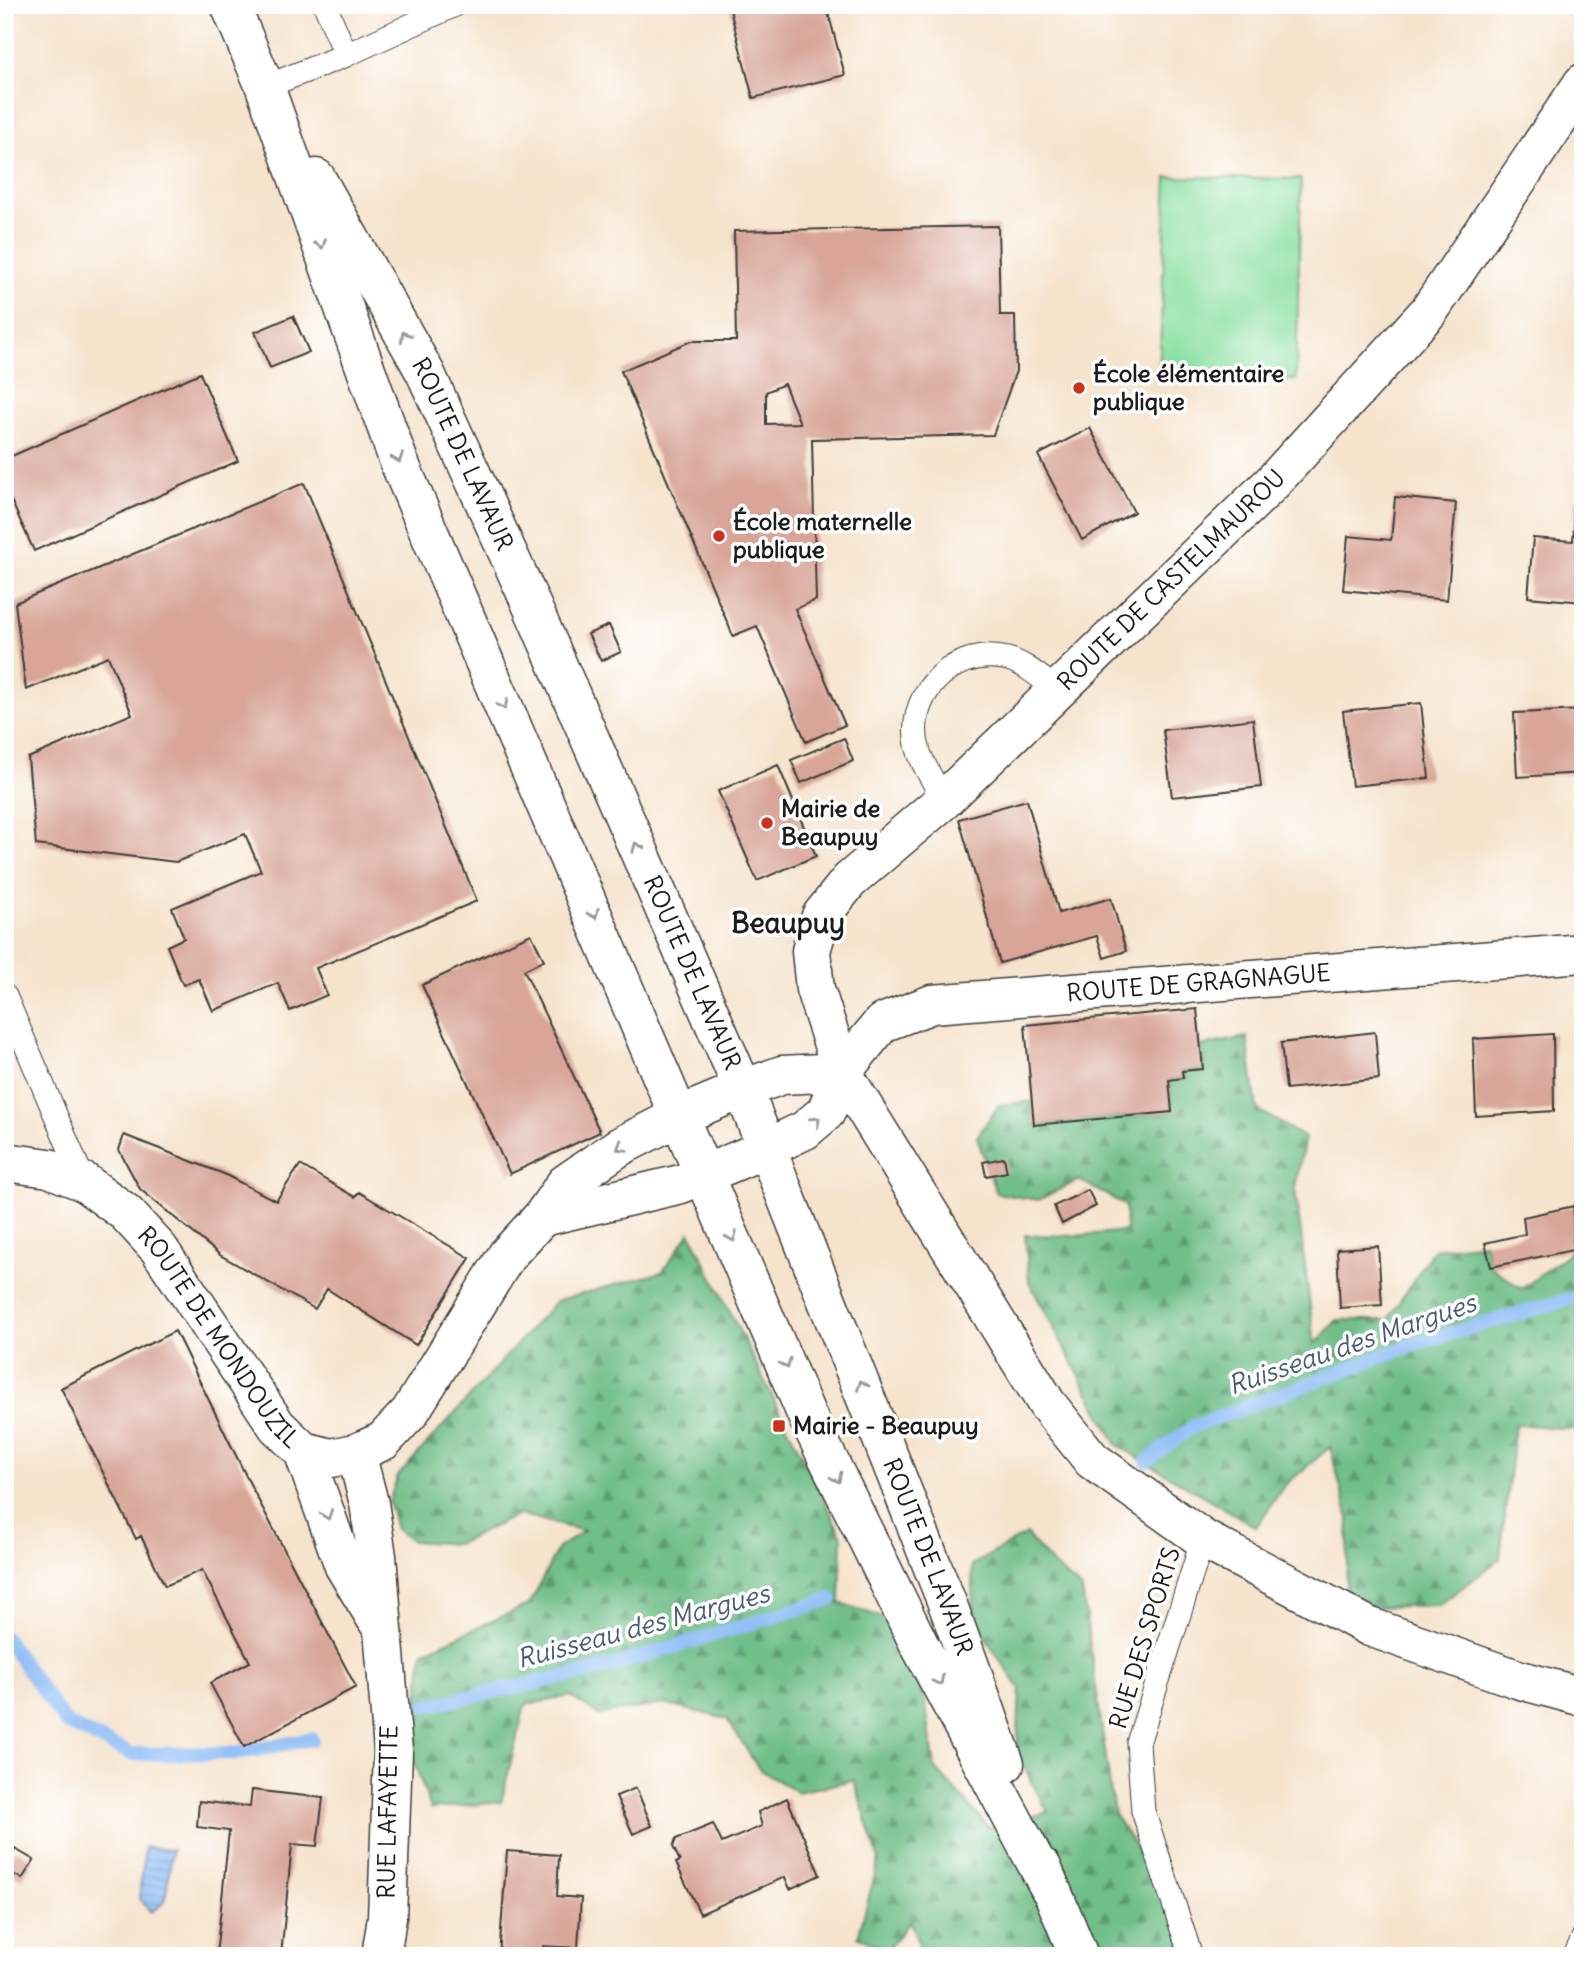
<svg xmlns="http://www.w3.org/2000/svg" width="1588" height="1961" font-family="Delius,sans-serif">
<defs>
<pattern id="forest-firs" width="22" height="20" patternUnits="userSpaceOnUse" patternTransform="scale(1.75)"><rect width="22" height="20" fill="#6fbe88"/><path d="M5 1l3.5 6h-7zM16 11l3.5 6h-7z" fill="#5a9a6e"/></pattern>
<pattern id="water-rules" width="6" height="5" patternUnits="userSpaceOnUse" patternTransform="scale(1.75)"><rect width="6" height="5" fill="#89baf5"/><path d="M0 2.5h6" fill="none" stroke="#769fd1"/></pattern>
</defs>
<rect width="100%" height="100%" fill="#fff"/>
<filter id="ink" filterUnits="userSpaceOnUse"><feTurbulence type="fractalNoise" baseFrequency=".0143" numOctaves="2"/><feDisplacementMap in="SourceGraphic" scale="14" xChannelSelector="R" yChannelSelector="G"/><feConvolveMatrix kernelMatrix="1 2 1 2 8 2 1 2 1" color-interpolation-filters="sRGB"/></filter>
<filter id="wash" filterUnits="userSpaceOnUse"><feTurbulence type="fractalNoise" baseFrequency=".00686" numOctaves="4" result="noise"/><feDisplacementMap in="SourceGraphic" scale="28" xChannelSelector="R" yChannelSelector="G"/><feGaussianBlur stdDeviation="1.57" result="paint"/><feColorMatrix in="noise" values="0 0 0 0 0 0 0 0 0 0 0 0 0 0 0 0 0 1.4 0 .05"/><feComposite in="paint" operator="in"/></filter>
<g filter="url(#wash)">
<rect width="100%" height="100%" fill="#f5e3cc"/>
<path fill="url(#forest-firs)" stroke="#466d52" stroke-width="2" d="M1247,1037L1257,1109L1305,1138L1295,1188L1315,1344L1337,1320H1388L1434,1249L1485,1243L1491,1267L1522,1289L1573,1250L1574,1206L1583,1191V1430L1515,1424L1500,1559L1439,1605L1345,1608L1349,1519L1330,1447L1284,1486L1256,1527L1117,1445L1029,1282L1025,1235L1075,1236L1126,1231L1125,1205L1079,1180L1038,1200L996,1193L977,1137L999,1105L1032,1101L1035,1125L1172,1112L1169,1080L1183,1078L1182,1071L1203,1069L1201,1046Z
M690,1232L842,1536L840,1603L887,1619L925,1701L935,1768L990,1828L1048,1812L1017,1754L1020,1689L973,1620L972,1565L1026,1534L1054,1566L1082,1589L1114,1814L1190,1930L1186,1956H923L910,1921L887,1950L858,1937L879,1860L854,1780L797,1792L759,1769L727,1719L664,1704L598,1715L570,1696L525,1705L501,1802L431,1809L412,1756L423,1652L530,1604L558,1548L584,1531L519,1514L458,1544L412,1541L396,1529L389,1502L397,1477L556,1301L662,1272Z"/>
<path fill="#8ae0a2" stroke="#537e5f" stroke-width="2" d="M1167,177L1301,179L1296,380L1159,379Z"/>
<path fill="url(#water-rules)" stroke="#526b88" stroke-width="2" d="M145,1847L172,1850L165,1902L151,1912L139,1899Z"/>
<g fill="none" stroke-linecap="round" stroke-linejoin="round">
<path stroke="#89baf5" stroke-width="14" d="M1147,1461L1192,1427L1415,1344L1583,1295
M5,1638L66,1723L131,1754L238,1753L312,1739
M426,1706L598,1670L831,1599"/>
</g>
<g id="blocks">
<path fill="#d8a598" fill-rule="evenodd" d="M826,5L845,75L753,98L729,6Z
M998,226L1000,315H1015L1016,371L993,435L812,439L816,600L795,609L845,725L806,742L757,626L733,636L621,371L691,341H736L734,231ZM784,384L800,423L766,424V392Z
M293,316L309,352L270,368L255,332Z
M200,373L238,461L34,551L5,487V459Z
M1090,428L1134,512L1082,540L1038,455Z
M304,483L477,901L316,968L327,995L290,1011L278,983L213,1011L199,979L183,985L167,946L184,938L172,908L261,871L245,834L176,862L36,845L28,758L132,714L108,656L26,690L15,603Z
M1395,497L1456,503L1447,600L1343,590L1348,536L1391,540Z
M1576,500H1583V602L1528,597L1533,538L1573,541Z
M609,625L621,652L601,661L588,634Z
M1421,703L1429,778L1352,786L1343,711Z
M1583,710V773L1517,777L1514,713Z
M1253,719L1261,787L1172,797L1163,730Z
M844,738L853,761L801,783L791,760Z
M778,765L816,856L757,881L718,791Z
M1027,800L1059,913L1111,898L1126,951L1104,958L1097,936L1000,963L959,819Z
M531,934L544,960L524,970L600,1132L510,1174L422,985Z
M1197,1009L1203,1069L1182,1071L1183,1078L1169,1080L1172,1112L1034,1125L1025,1025Z
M1375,1032L1379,1079L1286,1089L1281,1043Z
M1553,1034L1554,1111L1476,1116L1473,1039Z
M124,1135L224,1174L276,1201L300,1165L355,1197L359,1192L470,1258L416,1345L327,1289L315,1309L220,1255L140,1189L119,1150Z
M1004,1158L1007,1172L986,1176L983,1162Z
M1088,1190L1096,1206L1062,1224L1054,1206Z
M1574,1206L1573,1250L1491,1267L1485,1243L1525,1234L1523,1217Z
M1378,1246L1382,1305L1340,1308L1337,1249Z
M175,1331L249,1482L356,1687L244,1747L210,1683L250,1662L202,1570L165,1586L141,1536L136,1539L61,1388Z
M636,1788L652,1826L633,1834L616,1796Z
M252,1790L323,1798L317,1846L292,1844L281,1956H216L229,1831L197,1827L199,1801L250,1807Z
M787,1798L820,1875L790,1889L785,1877L700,1914L676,1863L680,1861L673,1847L676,1839L713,1824L722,1843L762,1826L758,1812Z
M15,1849L34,1860L22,1879L5,1869Z
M507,1851L559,1855L557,1896L581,1898L578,1948L543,1946L542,1956H499Z"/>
</g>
</g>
<g filter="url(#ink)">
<use href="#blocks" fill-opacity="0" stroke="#3d3a36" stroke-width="2"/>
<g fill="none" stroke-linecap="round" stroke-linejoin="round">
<defs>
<path id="lane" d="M325,5L346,55
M265,87L346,55L455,5
M944,800C936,785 924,768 919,752C902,699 950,648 1003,658C1023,661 1042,679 1058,691
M5,996L84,1182
M1191,1956L1143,1811L1138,1743L1203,1539
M1575,1956L1583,1938"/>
<path id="street" d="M842,1072L1047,1404L1092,1460L1203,1539L1370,1627L1517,1679L1583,1697
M303,1451L344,1566L378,1622
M356,1453L369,1503L377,1556L393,1751L387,1918L381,1956"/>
<g id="secondary">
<path id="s1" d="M842,1072L815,989L811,951L821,916L849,881L944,800L1271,484L1429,311L1583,83"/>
<path d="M743,1089L782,1075L842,1072"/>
<path id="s2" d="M767,1148L805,1130L826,1112L842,1072L882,1023L932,1004L1583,953"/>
<path id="s3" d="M5,1162L49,1168L84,1182L126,1213L159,1249L277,1426L303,1451L331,1458L356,1453L383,1441L410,1412L507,1255L542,1217L565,1184L619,1147L681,1115"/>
<path d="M542,1217L681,1184L705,1174"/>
</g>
<g id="primary">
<path d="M230,5L265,87L399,462L807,1416L918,1642L1050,1889"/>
<path id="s4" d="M316,178L425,372L528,597L743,1089L949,1608L1005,1764"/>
<path d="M681,1115L743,1089"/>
<path d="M705,1174L767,1148"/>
<path d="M1042,1867L1079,1956"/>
</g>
</defs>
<use href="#lane" stroke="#3d3a36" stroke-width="25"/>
<use href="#street" stroke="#3d3a36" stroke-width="41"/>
<use href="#secondary" stroke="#3d3a36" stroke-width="41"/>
<use href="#primary" stroke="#3d3a36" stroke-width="41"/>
<use href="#lane" stroke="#fff" stroke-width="23"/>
<use href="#street" stroke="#fff" stroke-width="38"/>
<use href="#secondary" stroke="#fff" stroke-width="38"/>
<use href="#primary" stroke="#fff" stroke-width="38"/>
</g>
<defs><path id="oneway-chevron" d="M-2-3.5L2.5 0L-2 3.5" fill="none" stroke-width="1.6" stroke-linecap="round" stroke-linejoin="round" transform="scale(1.75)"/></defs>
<g stroke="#999">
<use href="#oneway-chevron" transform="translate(321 244) rotate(70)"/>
<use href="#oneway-chevron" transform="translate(405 336) rotate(-119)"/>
<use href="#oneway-chevron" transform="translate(398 458) rotate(69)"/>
<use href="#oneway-chevron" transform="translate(503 705) rotate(66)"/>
<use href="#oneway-chevron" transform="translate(637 847) rotate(-113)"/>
<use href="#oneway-chevron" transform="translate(594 914) rotate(66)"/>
<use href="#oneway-chevron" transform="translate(816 1121) rotate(-42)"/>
<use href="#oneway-chevron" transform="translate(621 1147) rotate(149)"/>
<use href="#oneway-chevron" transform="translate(732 1237) rotate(67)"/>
<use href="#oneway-chevron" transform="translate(786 1364) rotate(67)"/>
<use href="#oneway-chevron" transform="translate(862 1385) rotate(-111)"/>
<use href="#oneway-chevron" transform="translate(837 1478) rotate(64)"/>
<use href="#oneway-chevron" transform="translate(327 1515) rotate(71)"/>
<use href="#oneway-chevron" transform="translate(939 1681) rotate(62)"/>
</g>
</g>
<g fill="#c8321e" stroke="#fff" stroke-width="2.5">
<circle cx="1079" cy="388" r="7"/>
<circle cx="719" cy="536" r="7"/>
<circle cx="767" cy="823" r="7"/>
<rect x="772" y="1419" width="14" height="14" rx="3.5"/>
</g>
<g text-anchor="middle" stroke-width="7" stroke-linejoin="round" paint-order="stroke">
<g font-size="24" font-weight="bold" fill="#1c1c1c" stroke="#fff" text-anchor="start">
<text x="1093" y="382">École élémentaire<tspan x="1093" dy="28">publique</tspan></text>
<text x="733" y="530">École maternelle<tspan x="733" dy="28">publique</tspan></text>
<text x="781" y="817">Mairie de<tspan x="781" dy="28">Beaupuy</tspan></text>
<text x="793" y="1434">Mairie - Beaupuy</text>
</g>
<g font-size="24" fill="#1c1c1c" stroke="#fff">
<text dy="8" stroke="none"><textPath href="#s4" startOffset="313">ROUTE DE LAVAUR</textPath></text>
<text dy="8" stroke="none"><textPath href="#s1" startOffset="648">ROUTE DE CASTELMAUROU</textPath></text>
<text dy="8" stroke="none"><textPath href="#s4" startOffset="880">ROUTE DE LAVAUR</textPath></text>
<text dy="8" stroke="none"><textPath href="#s2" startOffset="497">ROUTE DE GRAGNAGUE</textPath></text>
<text dy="8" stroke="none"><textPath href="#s3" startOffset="290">ROUTE DE MONDOUZIL</textPath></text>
<text dy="8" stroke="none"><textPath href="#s4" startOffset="1510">ROUTE DE LAVAUR</textPath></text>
<text transform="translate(1145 1638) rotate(-73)" y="8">RUE DES SPORTS</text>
<text transform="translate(388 1812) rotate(-89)" y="8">RUE LAFAYETTE</text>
</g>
<g font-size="26" font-style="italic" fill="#485b73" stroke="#fff">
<text transform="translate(1352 1344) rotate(-19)" y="9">Ruisseau des Margues</text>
<text transform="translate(643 1626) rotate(-15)" y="9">Ruisseau des Margues</text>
</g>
<g font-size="28" font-weight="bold" fill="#1c1c1c" stroke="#fff">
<text x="788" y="933">Beaupuy</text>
</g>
</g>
<rect width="1588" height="1961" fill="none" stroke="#fff" stroke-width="28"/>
</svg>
